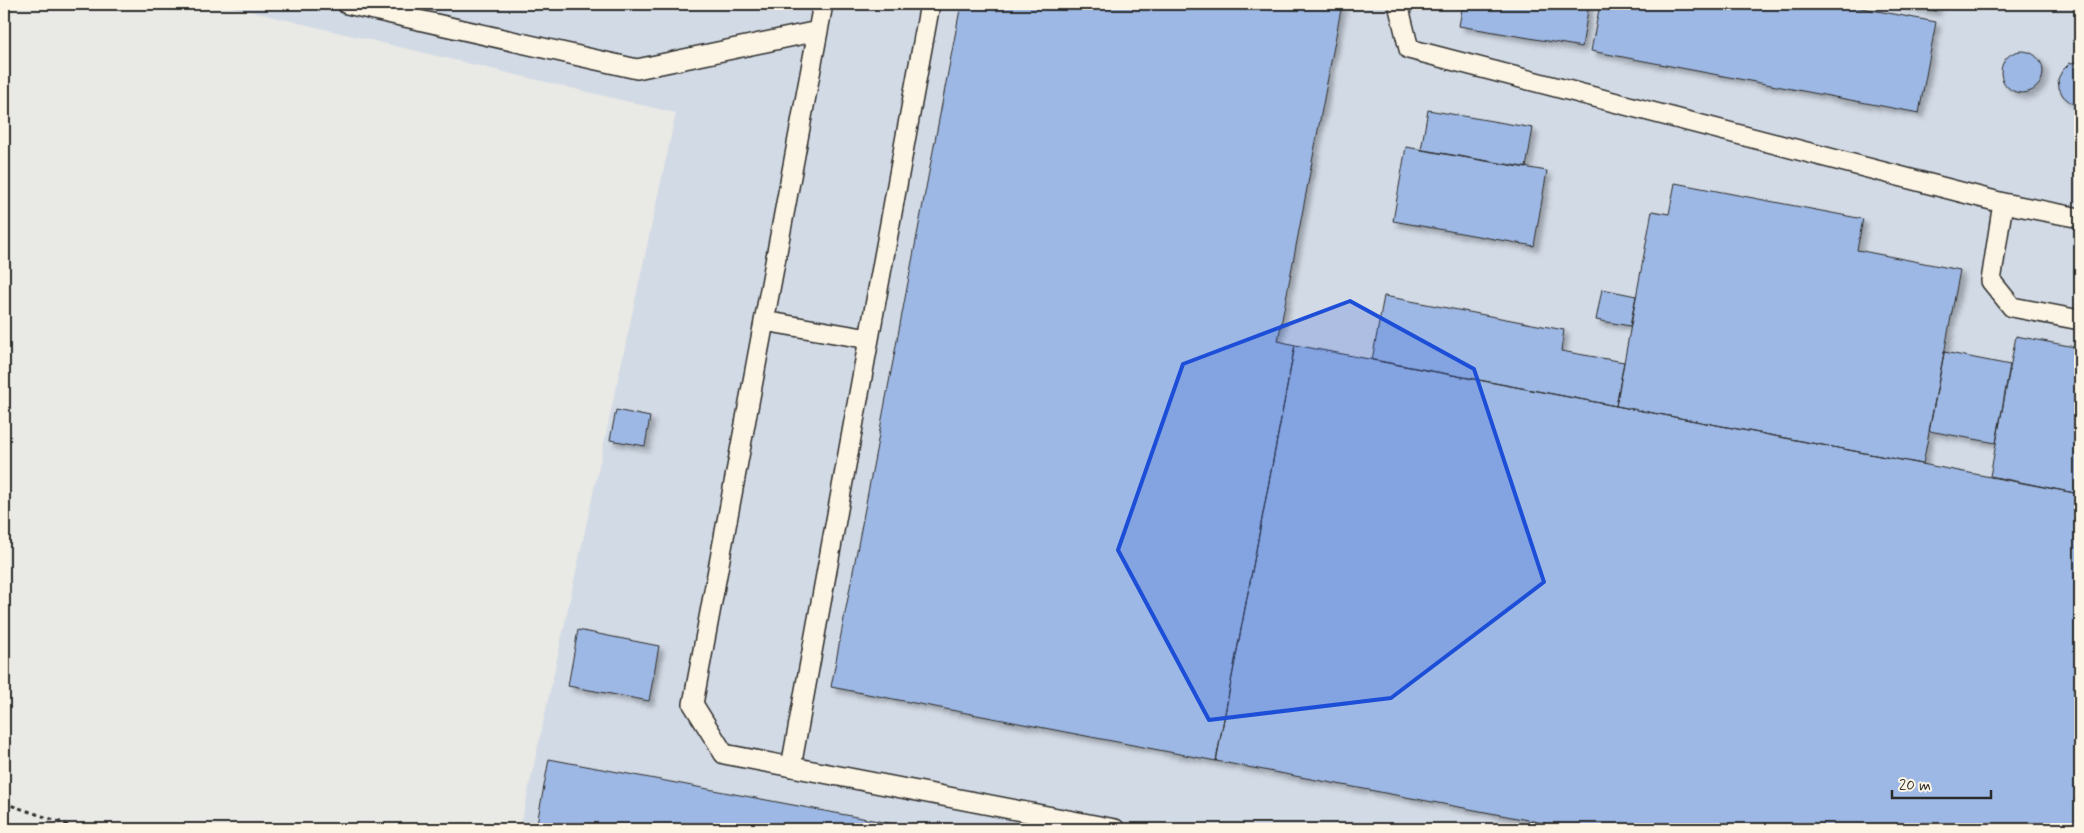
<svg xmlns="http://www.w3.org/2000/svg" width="2084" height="833" font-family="Mynerve,sans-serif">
<defs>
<filter id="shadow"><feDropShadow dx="4.5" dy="4.5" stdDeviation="2.5" flood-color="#0004"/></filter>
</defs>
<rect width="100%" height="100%" fill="#e9e9e5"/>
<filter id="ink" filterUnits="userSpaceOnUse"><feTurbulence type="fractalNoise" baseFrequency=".02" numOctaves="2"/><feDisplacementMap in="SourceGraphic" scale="10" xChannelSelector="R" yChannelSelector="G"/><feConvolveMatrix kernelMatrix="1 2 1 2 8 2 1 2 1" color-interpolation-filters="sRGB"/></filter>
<g filter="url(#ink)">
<path fill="#d2dae5" d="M220,4H2080V829H520L676,113Z"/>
<path fill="#9db8e4" stroke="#2b2b2b" filter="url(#shadow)" d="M961,4H1342L1278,341L1295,345L1216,761L831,687Z
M1463,4H1589L1582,47L1459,26Z
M1600,4H1840L1936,22L1919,113L1591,51Z
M1896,4H1937L1936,11Z
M2001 72a21 21 0 1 1 42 0a21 21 0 1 1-42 0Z
M2080,62V105H2077L2071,103L2063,96L2059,88L2058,79L2062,71L2070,63Z
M1428,110L1533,128L1526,168L1421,150Z
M1406,147L1547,171L1534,246L1393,221Z
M1675,183L1863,219L1857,250L1960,270L1923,464L1616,406L1652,211L1669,214Z
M1602,289L1636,296L1630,326L1596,320Z
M1384,296L1564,330L1561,351L1624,362L1616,406L1372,360Z
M2016,336L2080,348V494L1990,476Z
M1295,345L2080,494V829H1575L1216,761Z
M1944,352L2010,365L1996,443L1929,431Z
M616,410L650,417L645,446L610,440Z
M578,630L659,646L649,701L568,686Z
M549,759L920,829H536Z"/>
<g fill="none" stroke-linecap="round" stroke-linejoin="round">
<defs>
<path id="service" d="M347,4L637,69L818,31
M823,4L693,704L724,754L1115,829
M1398,4L1409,49L2003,203L2080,218
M2003,203L1991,281L2012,307L2080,320
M764,321L869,339
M791,767L930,4"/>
</defs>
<use href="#service" stroke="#2b2b2b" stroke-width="22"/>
<path stroke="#2b2b2b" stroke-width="3" stroke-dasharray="4 4" stroke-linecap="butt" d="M4,803L63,823L74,829"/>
<use href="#service" stroke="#fcf5e5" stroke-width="19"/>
</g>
</g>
<path fill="#1d4ed8" fill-opacity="0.2" stroke="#1d4ed8" stroke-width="4" stroke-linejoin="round" d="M1350,301L1474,369L1544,582L1391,698L1209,720L1118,550L1183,364Z"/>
<rect width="2084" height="833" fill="none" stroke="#fcf5e5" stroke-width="20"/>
<rect x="10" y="10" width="2064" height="813" fill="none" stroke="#2b2b2b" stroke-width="2" filter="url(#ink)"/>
<path d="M1892 790v8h99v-8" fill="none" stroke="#2b2b2b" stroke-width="2.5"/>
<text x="1899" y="790" font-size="15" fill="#2b2b2b" stroke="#fcf5e5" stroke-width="4" paint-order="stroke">20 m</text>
</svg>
